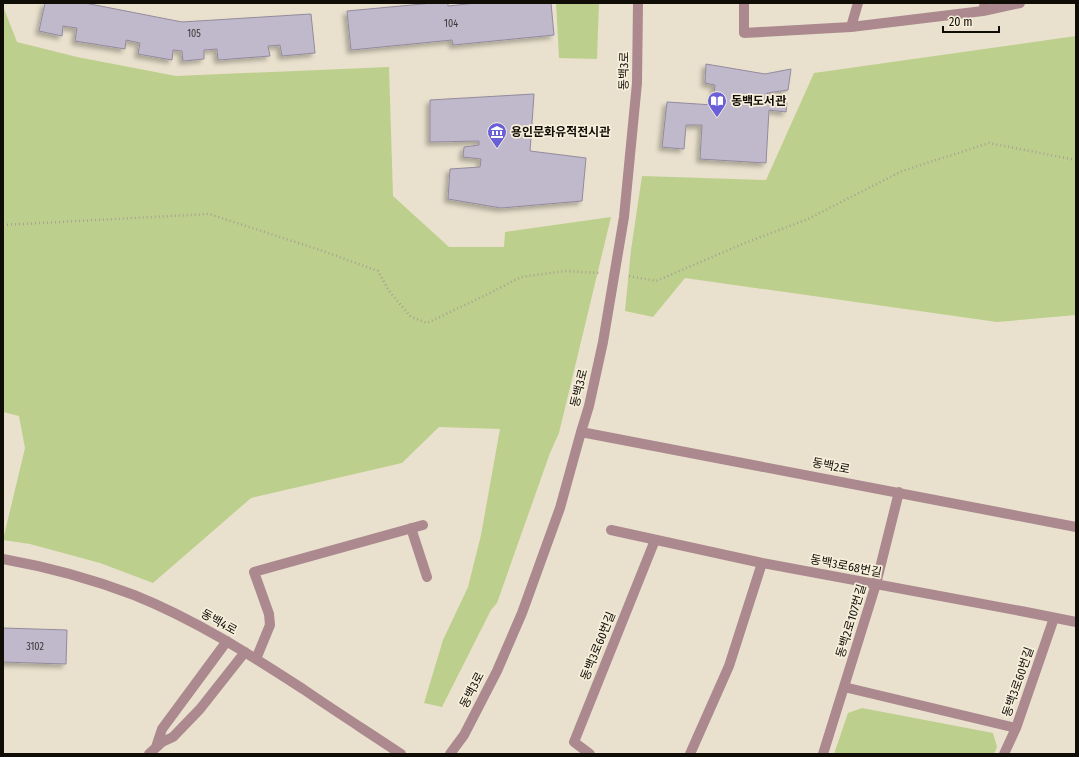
<svg xmlns="http://www.w3.org/2000/svg" width="1079" height="757" font-family="'Fira Sans Condensed','Noto Sans KR',sans-serif">
<defs>
<filter id="shadow"><feDropShadow dx="-3.5" dy="3.5" stdDeviation="2" flood-color="#0004"/></filter>
</defs>
<rect width="100%" height="100%" fill="#e9e1cd"/>
<path fill="#bdcf8c" d="M556,3H599L597,59L559,58Z
M3,6L17,42L77,57L176,76L389,67L393,196L449,247H504L505,232L611,217L559,433L550,453L497,603L491,610L442,707L424,703L443,640L468,587L481,535L500,429L439,427L402,463L251,498L153,583L100,563L30,544L3,540L25,448L19,416L3,412Z
M1076,36V315L997,322L685,278L653,317L625,311L631,250L642,176L766,180L814,73Z
M862,708L993,733L997,747L994,754H834L848,713Z"/>
<path fill="#c0b8cb" stroke="#938b9d" filter="url(#shadow)" d="M45,3H85L182,22L311,14L315,53L282,56L280,45L268,46L270,56L218,60L217,49L204,50V59L183,61L182,51L173,50L172,60L138,54L140,43L126,40L125,49L75,41L77,28L63,26L62,36L39,31Z
M433,3H448V6L476,3H551L554,35L453,45L452,40L351,50L347,11Z
M706,64L765,74L791,69L788,90L767,93V98L787,103L786,112L769,110L766,163L700,159L702,125H686L684,149L662,147L667,102L713,105L715,85L705,83Z
M534,94L530,151L586,158L582,201L501,208L448,199L450,169L480,167L481,159L463,157L464,147L479,145V141L430,142V100Z
M3,628L67,630L66,664L3,662Z"/>
<g fill="none" stroke-linecap="round" stroke-linejoin="round">
<path stroke="#a8a192" stroke-width="2.5" stroke-dasharray="1 3" stroke-linecap="butt" d="M3,225L209,214L320,250L378,271L389,291L411,317L427,323L488,294L521,277L565,271L600,273
M629,276L656,281L745,243L808,219L902,171L989,143L1076,160"/>
<path stroke="#ab898f" stroke-width="10" d="M744,3V33L851,27L983,11
M985,3L983,11L1020,3
M851,27L858,3
M581,432L1076,527
M411,528L427,577
M611,530L762,563L1026,612L1076,622
M3,559C48,567 92,579 134,595C194,619 249,654 303,689C335,711 368,732 401,754
M256,659L270,625L269,614L254,572L423,525
M844,687L1016,728
M156,747L162,729L227,641
M149,754L162,742L173,737L200,709L245,652
M450,754L464,735L497,671L522,613L560,508L581,432L589,406L603,342L624,217L637,83L638,3
M590,754L574,742L655,540
M690,754L729,666L762,563
M823,754L876,584L899,492
M1004,754L1016,728L1054,618"/>
</g>
<defs>
<symbol id="library-pin" viewBox="-11 -11 22 30"><path d="M0 17L-7.5 6A9.5 9.5 0 1 1 7.5 6Z" fill="#695fd8" stroke="#f6eeda"/><path d="M-6-4Q-3-5.5-.7-3.5V5Q-3 3-6 4ZM6-4Q3-5.5 .7-3.5V5Q3 3 6 4Z" fill="#fff"/></symbol>
<symbol id="museum-pin" viewBox="-11 -11 22 30"><path d="M0 17L-7.5 6A9.5 9.5 0 1 1 7.5 6Z" fill="#695fd8" stroke="#f6eeda"/><path d="M0-6L6-3V-2H-6V-3ZM-5-1h2V3h-2ZM-1-1h2V3h-2ZM3-1h2V3H3ZM-6 4H6V6H-6Z" fill="#fff"/></symbol>
</defs>
<g fill-rule="evenodd">
<use href="#library-pin" x="706" y="90" width="22" height="30"/>
<use href="#museum-pin" x="486" y="121" width="22" height="30"/>
</g>
<g text-anchor="middle" stroke-width="3.5" stroke-linejoin="round" paint-order="stroke">
<g font-size="10" fill="#3c3838">
<text x="451" y="27">104</text>
<text x="194" y="37">105</text>
<text x="35" y="650">3102</text>
</g>
<g font-size="12" fill="#100d07" stroke="#f6eeda">
<text transform="translate(624 71) rotate(-89)" y="4">동백3로</text>
<text transform="translate(579 388) rotate(-76)" y="4">동백3로</text>
<text transform="translate(831 466) rotate(11)" y="4">동백2로</text>
<text transform="translate(846 566) rotate(11)" y="4">동백3로68번길</text>
<text transform="translate(851 621) rotate(-73)" y="4">동백2로107번길</text>
<text transform="translate(219 622) rotate(29)" y="4">동백4로</text>
<text transform="translate(598 646) rotate(-68)" y="4">동백3로60번길</text>
<text transform="translate(1018 682) rotate(-71)" y="4">동백3로60번길</text>
<text transform="translate(472 690) rotate(-63)" y="4">동백3로</text>
</g>
<g font-size="12" font-weight="bold" fill="#100d07" stroke="#f6eeda" text-anchor="start">
<text x="731" y="105">동백도서관</text>
<text x="511" y="136">용인문화유적전시관</text>
</g>
</g>
<rect width="1079" height="757" fill="none" stroke="#100d07" stroke-width="8"/>
<path d="M943 26v6h56v-6" fill="none" stroke="#100d07" stroke-width="2"/>
<text x="949" y="26" font-size="12" fill="#100d07" stroke="#f6eeda" stroke-width="3" paint-order="stroke">20 m</text>
</svg>
